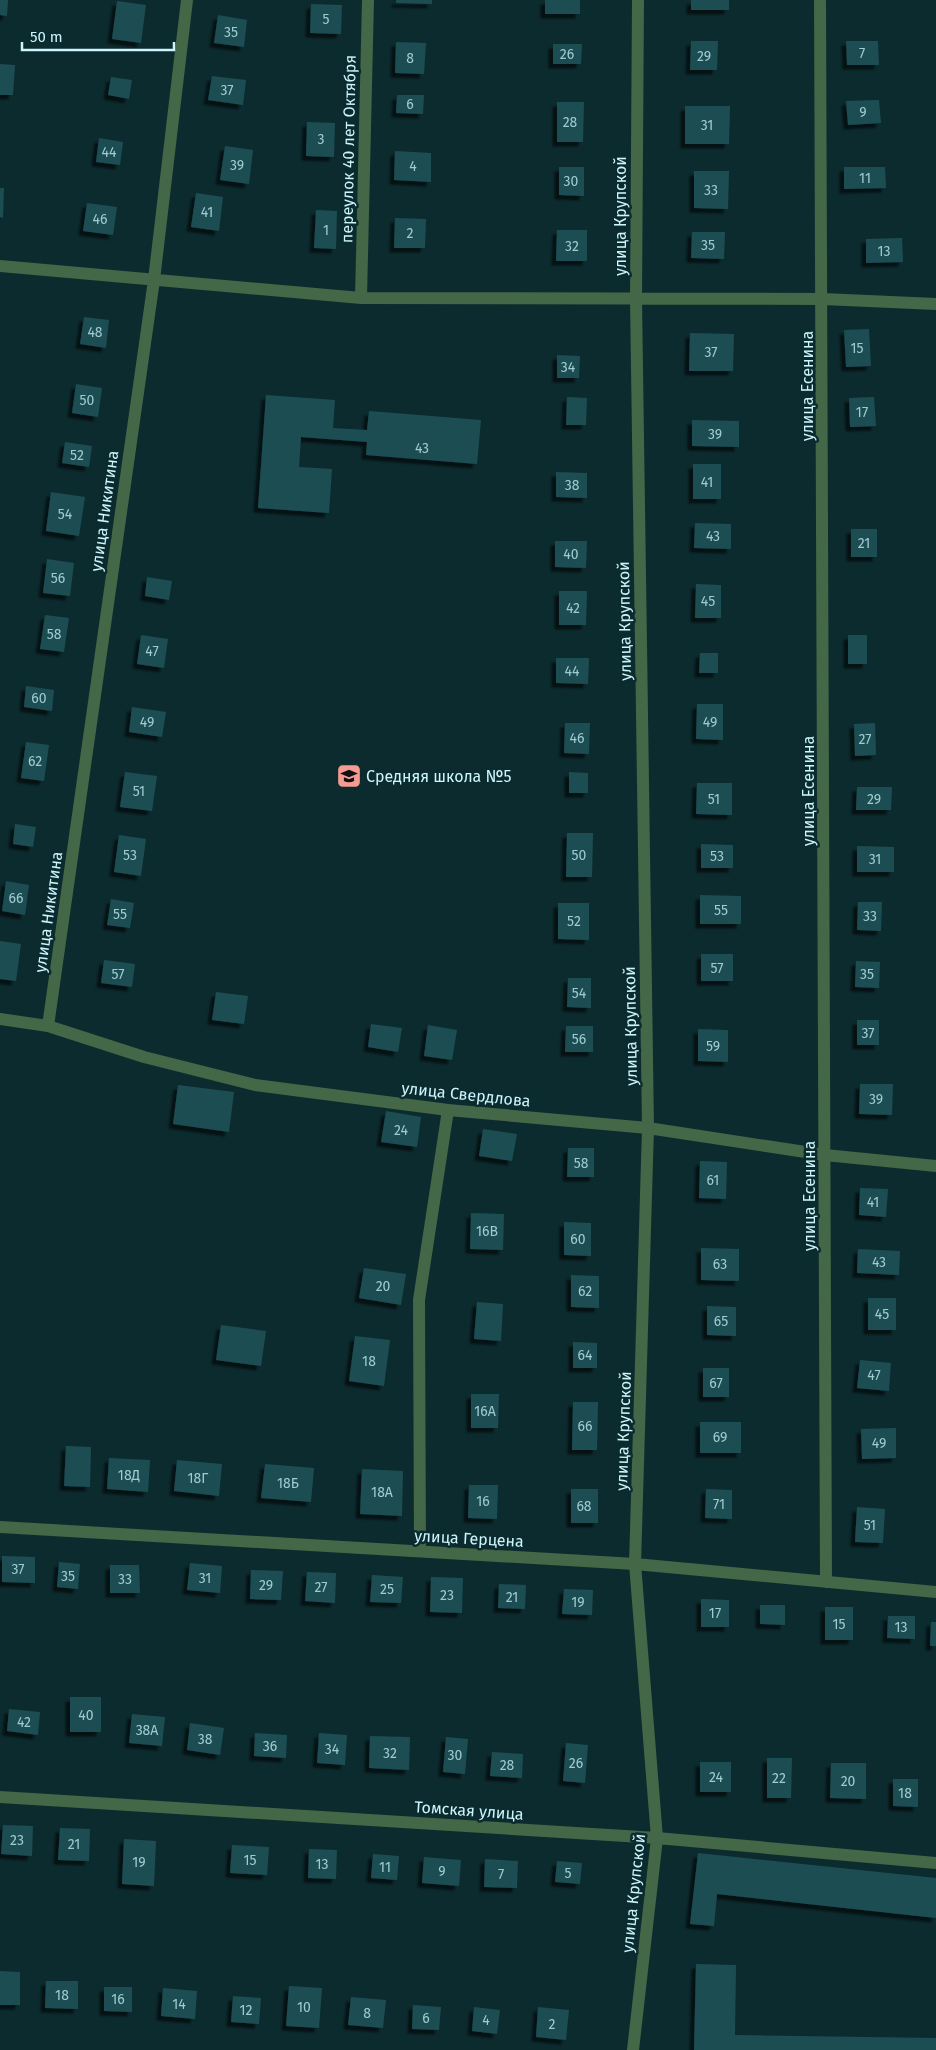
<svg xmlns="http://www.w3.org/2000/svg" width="936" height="2050" font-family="'Fira Sans',sans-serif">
<defs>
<filter id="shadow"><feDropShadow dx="-4.5" dy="4.5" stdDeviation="1" flood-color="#0009"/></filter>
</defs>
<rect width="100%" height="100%" fill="#0c2b2f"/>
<path fill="#1c4d53" filter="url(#shadow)" d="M0,0H8L7,16L0,15Z
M396,0H432V4L396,3Z
M545,0H580V14H545Z
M691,0H729V10H691Z
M117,1L146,5L141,43L112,39Z
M311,4L342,5L341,34L310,33Z
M218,15L247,20L244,47L214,43Z
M691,41H718L717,70H690Z
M846,41H878L879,65H847Z
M396,42L426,43L424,74L395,73Z
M553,44H582L581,64H553Z
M0,64L15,65L13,95H0Z
M212,76L246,80L243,105L208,100Z
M111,77L132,80L129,99L108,95Z
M397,95H424L423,114L396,113Z
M879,100L881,123L848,125L846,101Z
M557,102H584L583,142H557Z
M685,106H730L729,144H685Z
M307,122L335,123L334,157L306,156Z
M99,138L123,142L120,165L96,162Z
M225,146L253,150L249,184L220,180Z
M395,151L431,153V182L394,180Z
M559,167H584V196L559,195Z
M844,167H885L886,188L844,189Z
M694,171H729L728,209L694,208Z
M0,188H4L3,218L0,217Z
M196,193L223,197L219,231L191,227Z
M87,203L117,207L113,235L83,231Z
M316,210L337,211L336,249L314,248Z
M395,218L426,219L425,248H394Z
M557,230H587V261H556Z
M692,232H725L724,259L691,258Z
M902,238L903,262L866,263V239Z
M84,317L109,320L106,348L80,344Z
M869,329L871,366L846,367L844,330Z
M690,333L734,334L733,371H689Z
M557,355L580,356L579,378H557Z
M76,384L102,388L98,417L72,413Z
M266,395L335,400L333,428L367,430L369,411L481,420L477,464L366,455L367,442L301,437L299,467L332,469L329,513L258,508Z
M567,397L587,398L586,425H566Z
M874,397L876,426L850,427L849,398Z
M692,420L739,421V447L692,446Z
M65,442L92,446L89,467L62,463Z
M693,464H721V499H693Z
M556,472L587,473V498L556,497Z
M51,492L85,497L79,536L46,531Z
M695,523L731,524V549L694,548Z
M851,529H877V557H851Z
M555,541H587L586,568L555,567Z
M47,559L74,563L70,596L43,593Z
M147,577L172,581L169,600L145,596Z
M696,584L721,585V618H695Z
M559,591H587L586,625H559Z
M45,615L69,618L64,652L40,649Z
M141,635L168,639L164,668L137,664Z
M848,635H867V664H848Z
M700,653H718V673H699Z
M556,658H589L588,684L556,683Z
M26,686L54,690L52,711L24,707Z
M697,704H723V740L696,739Z
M132,707L166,712L162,737L129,732Z
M565,723H590L589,754L564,753Z
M875,723L876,755L855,756L854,724Z
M26,742L49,745L44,781L21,778Z
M125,772L157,776L152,811L120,807Z
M569,772L588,773V793H569Z
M697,783H732V815L696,814Z
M857,787H892L891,810H856Z
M15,824L36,827L33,847L13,844Z
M567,833H593L592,877H566Z
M119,835L146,839L141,876L114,872Z
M701,844L733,845V868H701Z
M857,846L894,847V872H857Z
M6,881L29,885L25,915L2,911Z
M700,895L741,896V924H700Z
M111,899L134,903L130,928L107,925Z
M858,902H882L881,931L857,930Z
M558,903H589V940L558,939Z
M0,941L21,944L16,981L0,979Z
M701,954H733V981H701Z
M104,960L135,964L132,987L101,983Z
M856,961L880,962L879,988L855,987Z
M568,978H591V1008L567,1007Z
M216,992L248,996L244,1024L212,1020Z
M857,1020H879V1045H857Z
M371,1024L402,1028L398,1052L368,1047Z
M428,1025L457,1030L452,1060L424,1056Z
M566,1026H593V1052H565Z
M698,1029L728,1030V1062L698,1061Z
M860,1084H893L892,1115L859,1114Z
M178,1085L234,1092L229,1132L173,1124Z
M386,1111L421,1117L417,1147L381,1142Z
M483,1129L517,1134L512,1161L479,1156Z
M568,1148H594V1177H567Z
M700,1161L727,1162L726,1199L699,1198Z
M860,1188L888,1189L886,1217L859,1215Z
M471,1213L504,1214L503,1250L470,1249Z
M564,1222L591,1223V1256L564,1255Z
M701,1248L739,1249V1281L701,1280Z
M858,1249L900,1251L899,1275L857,1273Z
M364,1268L406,1274L401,1305L359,1298Z
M571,1275L599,1276V1308L571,1307Z
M868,1298H896V1330H868Z
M477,1302L503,1304L501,1341L474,1339Z
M707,1306L736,1307V1336L707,1335Z
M221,1325L266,1331L261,1366L216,1360Z
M355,1336L390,1340L384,1386L349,1381Z
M573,1342L597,1343V1368H573Z
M860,1360L891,1363L889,1391L857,1388Z
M703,1368H729V1397H703Z
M471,1394H499L498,1428H471Z
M573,1402H598L597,1450H572Z
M700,1422H741V1453H700Z
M896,1428V1458L862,1459L861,1429Z
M66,1446L91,1447L90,1487L64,1486Z
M109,1458L150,1460L148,1492L107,1489Z
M177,1460L222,1464L219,1496L174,1491Z
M265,1464L314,1468L311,1502L261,1498Z
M362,1469L403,1471L402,1516L360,1514Z
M469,1485H498L497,1519L468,1518Z
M571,1489H598V1523H571Z
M706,1489L732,1490V1519L705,1518Z
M857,1507L885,1509L883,1543L855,1542Z
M2,1556L35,1557V1583L2,1582Z
M59,1562L80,1564L78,1589L57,1587Z
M190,1563L222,1566L220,1593L187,1590Z
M110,1565H139L140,1593H110Z
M251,1570L283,1571L281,1600L250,1599Z
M307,1572L336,1573L335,1603L305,1601Z
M372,1575L403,1577L401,1603L370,1602Z
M431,1577L463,1578L462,1613L430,1612Z
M499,1584L526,1585L525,1609L498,1608Z
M564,1589L593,1590L592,1615L562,1614Z
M701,1599L729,1600V1627H701Z
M760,1605H785V1625L760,1624Z
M825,1607H853V1640H825Z
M888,1616H915V1639L887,1638Z
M931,1622H936V1646H930Z
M70,1697H101V1732H70Z
M9,1709L40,1712L38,1735L7,1731Z
M132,1714L165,1717L162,1746L129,1743Z
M190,1723L224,1728L220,1755L187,1750Z
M255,1733L287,1735L286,1758L254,1756Z
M319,1733L347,1735L345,1765L317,1763Z
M370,1736L410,1737L409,1770L369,1768Z
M446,1737L468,1739L465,1774L443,1772Z
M566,1743L588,1745L585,1783L563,1781Z
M492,1752L523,1754L522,1778L490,1776Z
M767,1758H792L791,1798H767Z
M700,1762H731V1792H700Z
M831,1763H866V1799L830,1798Z
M893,1779H918V1807L893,1806Z
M3,1825L33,1826L32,1856L1,1854Z
M60,1828L90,1829L89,1861L58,1860Z
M124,1839L156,1841L154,1886L122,1884Z
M232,1845L269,1847L267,1875L230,1873Z
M309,1849L337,1850L336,1879L308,1878Z
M698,1853L936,1878V1918L717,1894L714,1926L690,1924Z
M373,1854L399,1856L397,1880L371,1878Z
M424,1857L461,1860L459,1886L422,1883Z
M485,1859L518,1861L517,1888L484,1887Z
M557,1861L582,1863L580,1884L555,1882Z
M696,1964L736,1965L735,2035L936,2038V2050H694Z
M0,1971L20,1972V2005H0Z
M46,1981H78V2009L45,2008Z
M289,1986L322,1988L319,2028L286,2026Z
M104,1987H132V2012L104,2011Z
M163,1988L197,1991L195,2019L161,2016Z
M233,1996L261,1998L259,2024L231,2022Z
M351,1997L386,2000L383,2028L348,2025Z
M413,2005L441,2007L439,2030L412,2029Z
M474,2007L500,2010L497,2034L472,2031Z
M538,2007L569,2010L566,2040L536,2037Z"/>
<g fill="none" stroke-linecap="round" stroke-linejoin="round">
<path stroke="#436747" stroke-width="12" d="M820,0L826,1582
M0,266L361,298L823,299L936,304
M361,298L368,0
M0,1019L48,1026L144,1057L255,1085L448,1110L648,1128L825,1155L936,1166
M48,1026L154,280L187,0
M0,1527L635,1564L936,1592
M420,1551L419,1300L448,1110
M0,1797L657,1838L936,1863
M633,2050L657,1838L635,1564L648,1128L636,299L638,0"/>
</g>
<defs>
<symbol id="school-square" viewBox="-11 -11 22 22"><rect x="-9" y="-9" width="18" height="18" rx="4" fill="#f59c92" stroke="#0c2b2f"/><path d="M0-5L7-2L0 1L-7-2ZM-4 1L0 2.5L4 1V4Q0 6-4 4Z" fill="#111"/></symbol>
</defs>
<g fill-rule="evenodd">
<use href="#school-square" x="335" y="762" width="28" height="28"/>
</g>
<g text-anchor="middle" stroke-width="5" stroke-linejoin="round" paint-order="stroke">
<g font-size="14" fill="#9fccd2">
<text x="326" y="24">5</text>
<text x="231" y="37">35</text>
<text x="862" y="58">7</text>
<text x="567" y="59">26</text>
<text x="704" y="61">29</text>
<text x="410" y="63">8</text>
<text x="227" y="95">37</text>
<text x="410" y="109">6</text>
<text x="863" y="117">9</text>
<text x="570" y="127">28</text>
<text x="707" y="130">31</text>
<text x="321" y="144">3</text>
<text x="109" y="157">44</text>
<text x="237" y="170">39</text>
<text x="413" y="171">4</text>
<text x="865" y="183">11</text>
<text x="571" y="186">30</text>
<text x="711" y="195">33</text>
<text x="207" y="217">41</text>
<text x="100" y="224">46</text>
<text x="326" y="235">1</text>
<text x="410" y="238">2</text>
<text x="708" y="250">35</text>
<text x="572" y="251">32</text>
<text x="884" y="256">13</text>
<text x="95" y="337">48</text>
<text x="857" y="353">15</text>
<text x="711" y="357">37</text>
<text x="568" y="372">34</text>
<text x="87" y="405">50</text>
<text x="862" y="417">17</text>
<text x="715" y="439">39</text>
<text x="422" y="453">43</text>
<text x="77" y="460">52</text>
<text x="707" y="487">41</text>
<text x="572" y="490">38</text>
<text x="65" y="519">54</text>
<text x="713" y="541">43</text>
<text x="864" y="548">21</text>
<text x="571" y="559">40</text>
<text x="58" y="583">56</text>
<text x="708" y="606">45</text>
<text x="573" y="613">42</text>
<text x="54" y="639">58</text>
<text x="152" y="656">47</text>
<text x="572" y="676">44</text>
<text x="39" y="703">60</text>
<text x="147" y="727">49</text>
<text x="710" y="727">49</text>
<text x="577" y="743">46</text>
<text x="865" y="744">27</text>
<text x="35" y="766">62</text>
<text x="139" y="796">51</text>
<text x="714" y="804">51</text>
<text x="874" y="804">29</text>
<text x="130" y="860">53</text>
<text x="579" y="860">50</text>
<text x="717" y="861">53</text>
<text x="875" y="864">31</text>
<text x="16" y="903">66</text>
<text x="721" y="915">55</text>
<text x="120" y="919">55</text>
<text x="870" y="921">33</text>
<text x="574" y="926">52</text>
<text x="717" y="973">57</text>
<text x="118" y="979">57</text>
<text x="867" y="979">35</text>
<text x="579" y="998">54</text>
<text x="868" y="1038">37</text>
<text x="579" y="1044">56</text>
<text x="713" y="1051">59</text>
<text x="876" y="1104">39</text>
<text x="401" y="1135">24</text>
<text x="581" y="1168">58</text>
<text x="713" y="1185">61</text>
<text x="873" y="1207">41</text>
<text x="487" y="1236">16В</text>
<text x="578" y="1244">60</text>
<text x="879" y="1267">43</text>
<text x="720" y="1269">63</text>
<text x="383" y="1291">20</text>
<text x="585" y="1296">62</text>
<text x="882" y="1319">45</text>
<text x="721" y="1326">65</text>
<text x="585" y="1360">64</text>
<text x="369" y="1366">18</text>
<text x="874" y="1380">47</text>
<text x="716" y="1388">67</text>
<text x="485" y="1416">16А</text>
<text x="585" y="1431">66</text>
<text x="720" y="1442">69</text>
<text x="879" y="1448">49</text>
<text x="129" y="1480">18Д</text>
<text x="198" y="1483">18Г</text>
<text x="288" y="1488">18Б</text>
<text x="382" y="1497">18А</text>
<text x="483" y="1506">16</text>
<text x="719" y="1509">71</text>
<text x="584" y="1511">68</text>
<text x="870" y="1530">51</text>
<text x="18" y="1574">37</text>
<text x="68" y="1581">35</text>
<text x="205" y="1583">31</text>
<text x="125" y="1584">33</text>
<text x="266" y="1590">29</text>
<text x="321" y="1592">27</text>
<text x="387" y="1594">25</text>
<text x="447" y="1600">23</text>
<text x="512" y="1602">21</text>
<text x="578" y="1607">19</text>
<text x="715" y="1618">17</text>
<text x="839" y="1629">15</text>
<text x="901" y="1632">13</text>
<text x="86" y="1720">40</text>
<text x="24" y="1727">42</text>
<text x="147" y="1735">38А</text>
<text x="205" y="1744">38</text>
<text x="270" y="1751">36</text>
<text x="332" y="1754">34</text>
<text x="390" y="1758">32</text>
<text x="455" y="1760">30</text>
<text x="576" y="1768">26</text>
<text x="507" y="1770">28</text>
<text x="716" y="1782">24</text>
<text x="779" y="1783">22</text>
<text x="848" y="1786">20</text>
<text x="905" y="1798">18</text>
<text x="17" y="1845">23</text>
<text x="74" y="1849">21</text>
<text x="250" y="1865">15</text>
<text x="139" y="1867">19</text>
<text x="322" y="1869">13</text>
<text x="385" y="1872">11</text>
<text x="442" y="1876">9</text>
<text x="568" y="1878">5</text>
<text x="501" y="1879">7</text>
<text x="62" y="2000">18</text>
<text x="118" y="2004">16</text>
<text x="179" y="2009">14</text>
<text x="304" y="2012">10</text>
<text x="246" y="2015">12</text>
<text x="367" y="2018">8</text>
<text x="426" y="2023">6</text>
<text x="486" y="2025">4</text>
<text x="552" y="2029">2</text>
</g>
<g font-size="16" fill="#cbf6fc" stroke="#0c2b2f">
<text transform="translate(348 149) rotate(-89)" y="6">переулок 40 лет Октября</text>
<text transform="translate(620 216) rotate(-90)" y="6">улица Крупской</text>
<text transform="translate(807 386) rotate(-90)" y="6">улица Есенина</text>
<text transform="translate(104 511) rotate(-82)" y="6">улица Никитина</text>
<text transform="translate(624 621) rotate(-91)" y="6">улица Крупской</text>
<text transform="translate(808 791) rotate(-90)" y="6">улица Есенина</text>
<text transform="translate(48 912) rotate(-82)" y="6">улица Никитина</text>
<text transform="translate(630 1026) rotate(-91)" y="6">улица Крупской</text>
<text transform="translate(466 1094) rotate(6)" y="6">улица Свердлова</text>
<text transform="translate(809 1196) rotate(-90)" y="6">улица Есенина</text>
<text transform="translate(623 1431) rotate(-88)" y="6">улица Крупской</text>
<text transform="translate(469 1538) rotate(3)" y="6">улица Герцена</text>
<text transform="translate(469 1810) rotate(4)" y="6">Томская улица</text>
<text transform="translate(633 1893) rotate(-84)" y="6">улица Крупской</text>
</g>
<g font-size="16" fill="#cbf6fc" stroke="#0c2b2f" text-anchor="start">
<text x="366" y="782">Средняя школа №5</text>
</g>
</g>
<path d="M22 42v8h152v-8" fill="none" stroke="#cbf6fc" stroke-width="2.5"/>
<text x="30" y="42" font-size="15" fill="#cbf6fc" stroke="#0c2b2f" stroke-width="4" paint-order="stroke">50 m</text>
</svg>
